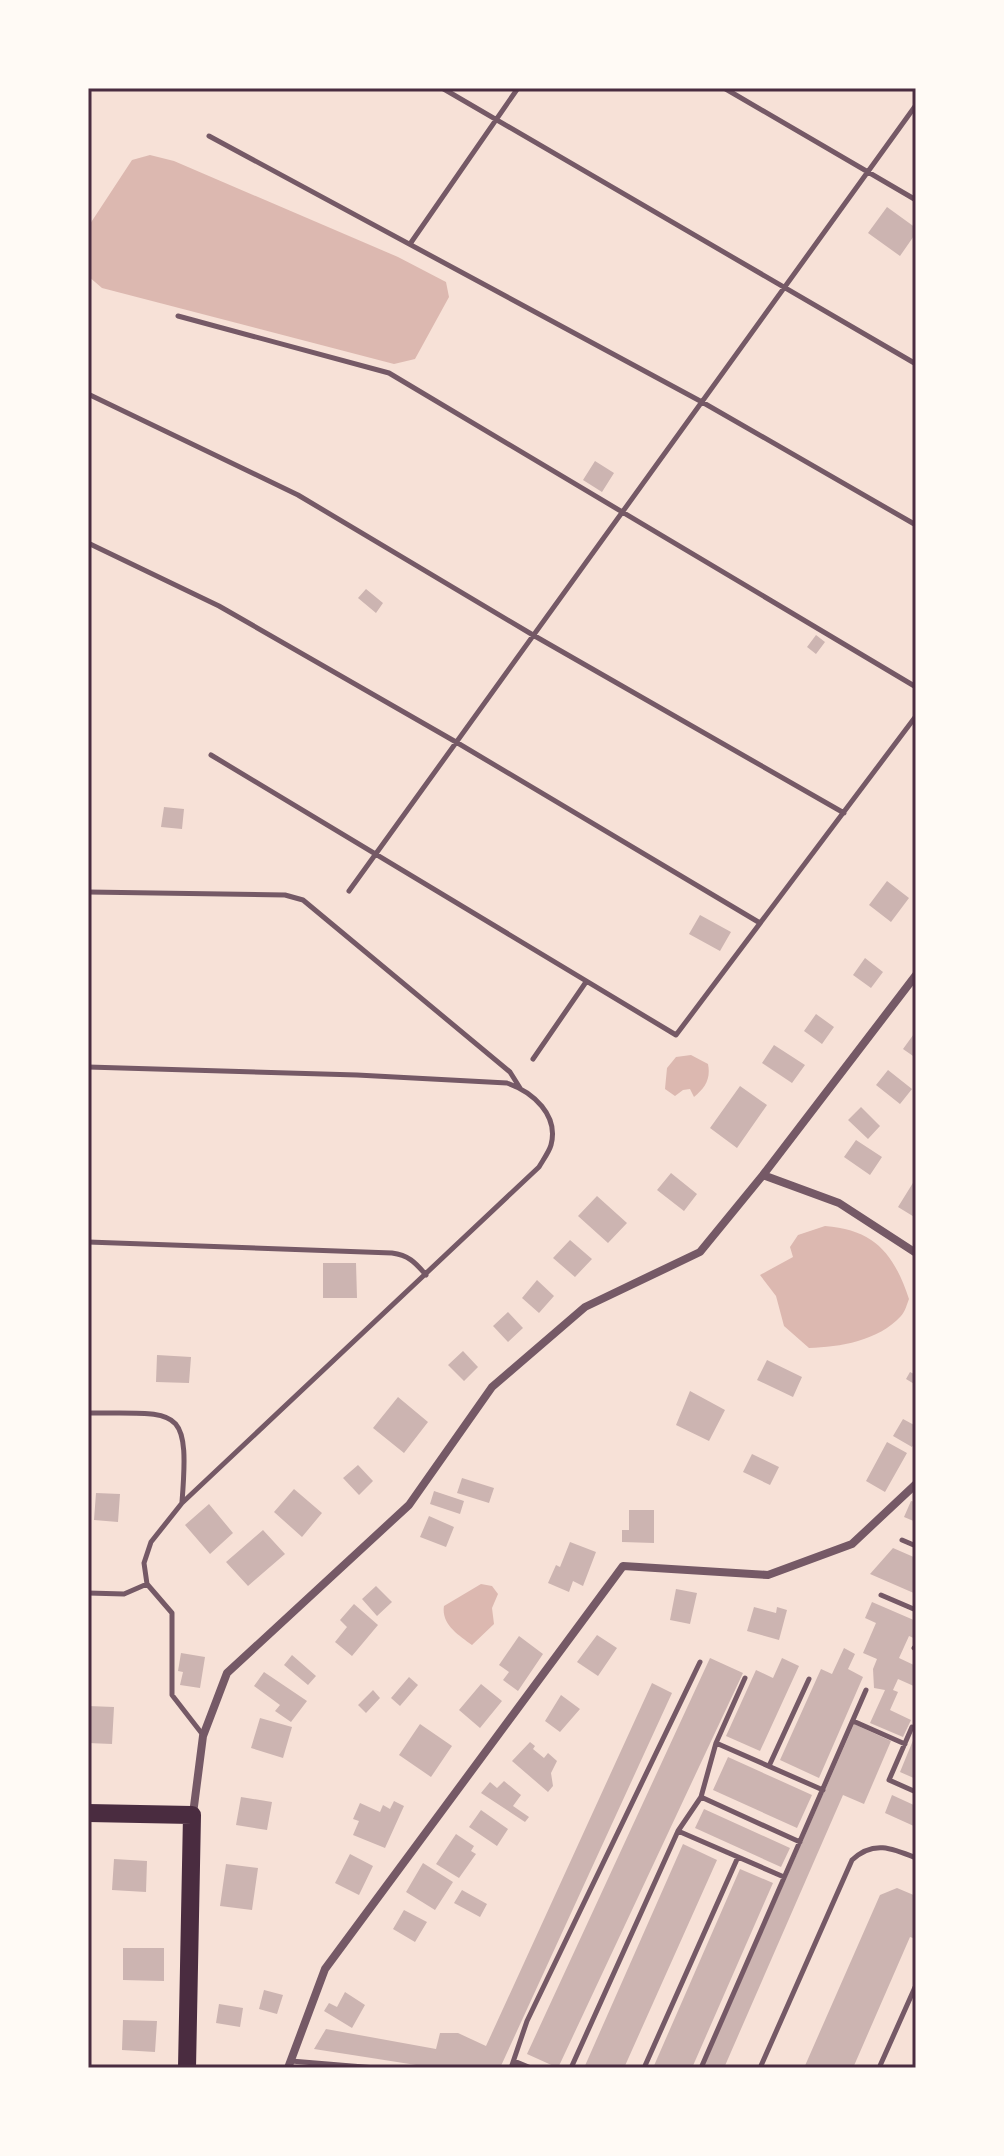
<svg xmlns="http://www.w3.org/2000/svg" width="1004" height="2156" font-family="Inter,sans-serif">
<rect width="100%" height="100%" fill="#f7e1d7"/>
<path fill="#dcb8b0" d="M150,155L174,161L398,257L446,282L449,297L415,359L394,364L102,288L88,276V227L132,160Z
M691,1055L708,1064C711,1079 705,1088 694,1097L690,1089L683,1090L675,1096L665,1089L667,1068L676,1057Z
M825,1226C875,1230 894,1254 909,1299C907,1304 905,1312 901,1316C878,1341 840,1347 809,1348L784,1326L776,1296L760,1275L793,1257L790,1247L798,1235Z
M481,1584L492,1586L498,1594L492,1608L494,1624L472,1645C458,1635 441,1624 444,1606Z"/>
<path fill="#ccb4b1" d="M887,207L916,228V233L900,256L868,233Z
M595,461L614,473L602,492L583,480Z
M366,589L383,603L376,613L358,598Z
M816,635L825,642L816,654L807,647Z
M164,807L184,809L182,829L161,827Z
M887,881L909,898L891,922L869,905Z
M700,915L731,932L720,951L689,934Z
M865,958L883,972L871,988L853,975Z
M816,1014L834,1027L822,1044L804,1031Z
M916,1031V1058L903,1049Z
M774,1045L805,1065L792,1083L762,1063Z
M888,1070L912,1089L900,1104L876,1085Z
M740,1086L767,1105L737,1148L710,1128Z
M861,1107L880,1126L868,1139L848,1120Z
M856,1140L882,1157L870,1175L844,1157Z
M671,1173L697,1194L684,1211L657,1190Z
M916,1178V1218L898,1207Z
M597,1196L627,1223L608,1243L578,1216Z
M570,1240L592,1259L575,1277L553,1258Z
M323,1263H356L357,1298H323Z
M537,1280L554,1296L539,1313L522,1298Z
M508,1312L523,1328L508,1342L493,1326Z
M463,1351L478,1367L464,1381L448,1365Z
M157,1355L191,1357L189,1383L156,1382Z
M767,1360L802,1377L793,1397L757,1380Z
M910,1372L916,1375V1385L906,1379Z
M690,1391L725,1410L709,1441L676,1425Z
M398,1397L428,1422L404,1453L373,1428Z
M903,1419L916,1426V1441L912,1447L893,1436Z
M887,1442L907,1453L885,1492L866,1481Z
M752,1454L779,1467L770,1485L743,1472Z
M358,1465L373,1481L359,1495L343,1478Z
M462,1478L494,1488L489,1503L457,1493Z
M294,1489L322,1513L302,1537L274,1512Z
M434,1491L464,1501L460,1514L430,1504Z
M96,1493L120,1494L118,1522L94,1520Z
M911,1501L916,1502V1522L904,1517Z
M209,1504L233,1533L210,1554L185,1525Z
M629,1510H654V1543L622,1542V1530H629Z
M429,1516L454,1527L446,1547L420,1537Z
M263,1530L285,1554L248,1586L226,1562Z
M570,1542L596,1552L583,1586L573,1581L569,1592L548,1583L556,1565L560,1567Z
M893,1548L916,1558V1594L870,1574Z
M376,1586L392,1602L377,1616L362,1599Z
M676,1589L697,1593L690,1624L670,1620Z
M872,1602L916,1621V1639L909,1636L899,1658L916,1666V1687L898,1679L893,1690L898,1692L890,1710L911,1720L903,1737L870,1723L885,1690L874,1688L873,1669L877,1659L863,1653L876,1623L865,1618Z
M354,1604L378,1625L352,1656L335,1642L347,1627L340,1620Z
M754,1607L776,1613L777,1607L787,1610L779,1640L747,1631Z
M597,1635L617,1648L598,1676L577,1662Z
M519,1636L543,1654L518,1691L503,1680L509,1672L499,1665Z
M844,1648L855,1654L848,1669L863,1677L819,1778L780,1760L821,1669L832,1674Z
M181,1653L205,1657L200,1688L180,1685L183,1672L178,1671Z
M292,1655L316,1676L308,1685L284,1665Z
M710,1658L743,1673L558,2068L527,2054Z
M782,1658L799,1666L760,1751L726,1736L756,1670L773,1678Z
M264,1672L307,1701L291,1722L275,1711L280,1705L254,1686Z
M409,1677L418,1685L400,1706L391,1698Z
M652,1683L672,1693L500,2068L429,2067L314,2049L326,2029L436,2049L440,2033H458L486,2046Z
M481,1684L502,1701L480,1728L459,1710Z
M373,1690L380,1698L366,1713L358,1705Z
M561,1695L580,1709L560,1732L545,1721Z
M88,1706L114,1707L112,1744L88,1743Z
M260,1718L292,1727L283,1758L251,1748Z
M420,1724L452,1746L431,1777L399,1755Z
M854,1724L891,1741L864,1804L843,1795L724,2068H703Z
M916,1733V1779L900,1772Z
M530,1742L535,1746L533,1749L544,1758L548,1753L557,1761L551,1773L553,1786L548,1792L512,1761Z
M728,1757L812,1795L797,1828L713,1790Z
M504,1781L521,1795L513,1806L529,1817L525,1822L481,1793L490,1782L497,1788Z
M892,1795L916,1806V1827L885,1813Z
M241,1797L272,1802L267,1830L236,1825Z
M394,1801L404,1806L385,1848L353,1835L359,1821L353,1819L360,1803L380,1812L383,1805L390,1809Z
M704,1809L790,1848L781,1867L695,1828Z
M481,1810L508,1829L497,1846L469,1827Z
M456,1834L474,1846L471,1851L476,1854L459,1878L436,1864Z
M683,1844L717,1860L624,2068H584Z
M350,1854L373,1866L359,1895L335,1883Z
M114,1859L147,1861L146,1892L112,1890Z
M423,1863L453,1882L435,1910L406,1892Z
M226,1864L258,1868L252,1910L220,1906Z
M740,1869L773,1883L692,2068H653Z
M897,1888L916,1896V1939L910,1937L853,2068H804L880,1895Z
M462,1890L487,1904L480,1917L454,1903Z
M404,1910L427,1922L415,1942L393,1929Z
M123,1948H164V1981L123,1980Z
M264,1990L283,1995L277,2014L259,2009Z
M345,1992L365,2005L352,2028L324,2011L329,2003L337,2007Z
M219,2004L243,2008L240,2027L216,2023Z
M123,2020L157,2021L155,2052L122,2050Z"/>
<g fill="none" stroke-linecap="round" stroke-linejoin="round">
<path stroke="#755966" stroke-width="5" d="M442,88L916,364
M724,88L916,200
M209,136L702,402L916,525
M410,244L518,88
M178,316L389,373L916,687
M88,394L298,495L533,635L844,813
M88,543L219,606L456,742L760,923
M211,755L676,1035L916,716
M349,891L916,105
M88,892L285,895L303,900L510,1072L520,1088
M533,1059L586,982
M88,1067L357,1075L507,1083C533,1092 559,1115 551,1145C549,1152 543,1160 539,1167L182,1503L151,1542L144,1563L147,1584L172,1613V1695L203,1735
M88,1242L392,1253C408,1255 415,1262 426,1275
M88,1413C178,1414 190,1402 182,1502
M902,1540L916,1546
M88,1593L124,1594L147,1584
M881,1595L916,1610
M914,1648L916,1649
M853,1721L905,1744
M916,1729L912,1727L889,1780L916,1792
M716,1743L823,1790
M769,1766L809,1679
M701,1797L800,1842
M678,1831L784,1877
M291,2061L376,2068
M514,2061L531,2068
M511,2068L527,2021L700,1662
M571,2068L678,1831L701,1797L716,1743L745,1678
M644,2068L738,1857
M701,2068L866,1690
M760,2068L852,1860C873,1840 892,1848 916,1858
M879,2068L916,1985"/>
<path stroke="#755966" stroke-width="8" d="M763,1175L839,1203L916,1253
M193,1814L203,1736L227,1673L409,1505L492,1387L585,1307L700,1252L763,1175L916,975
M288,2068L325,1969L623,1566L768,1575L852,1544L916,1484"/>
<path stroke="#4a2c40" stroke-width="18" d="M88,1813L192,1815L187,2068"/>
</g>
<rect width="1004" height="2156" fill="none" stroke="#fffaf5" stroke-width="180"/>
<rect x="90" y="90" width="824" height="1976" fill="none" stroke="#4a2c40" stroke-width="3"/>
</svg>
